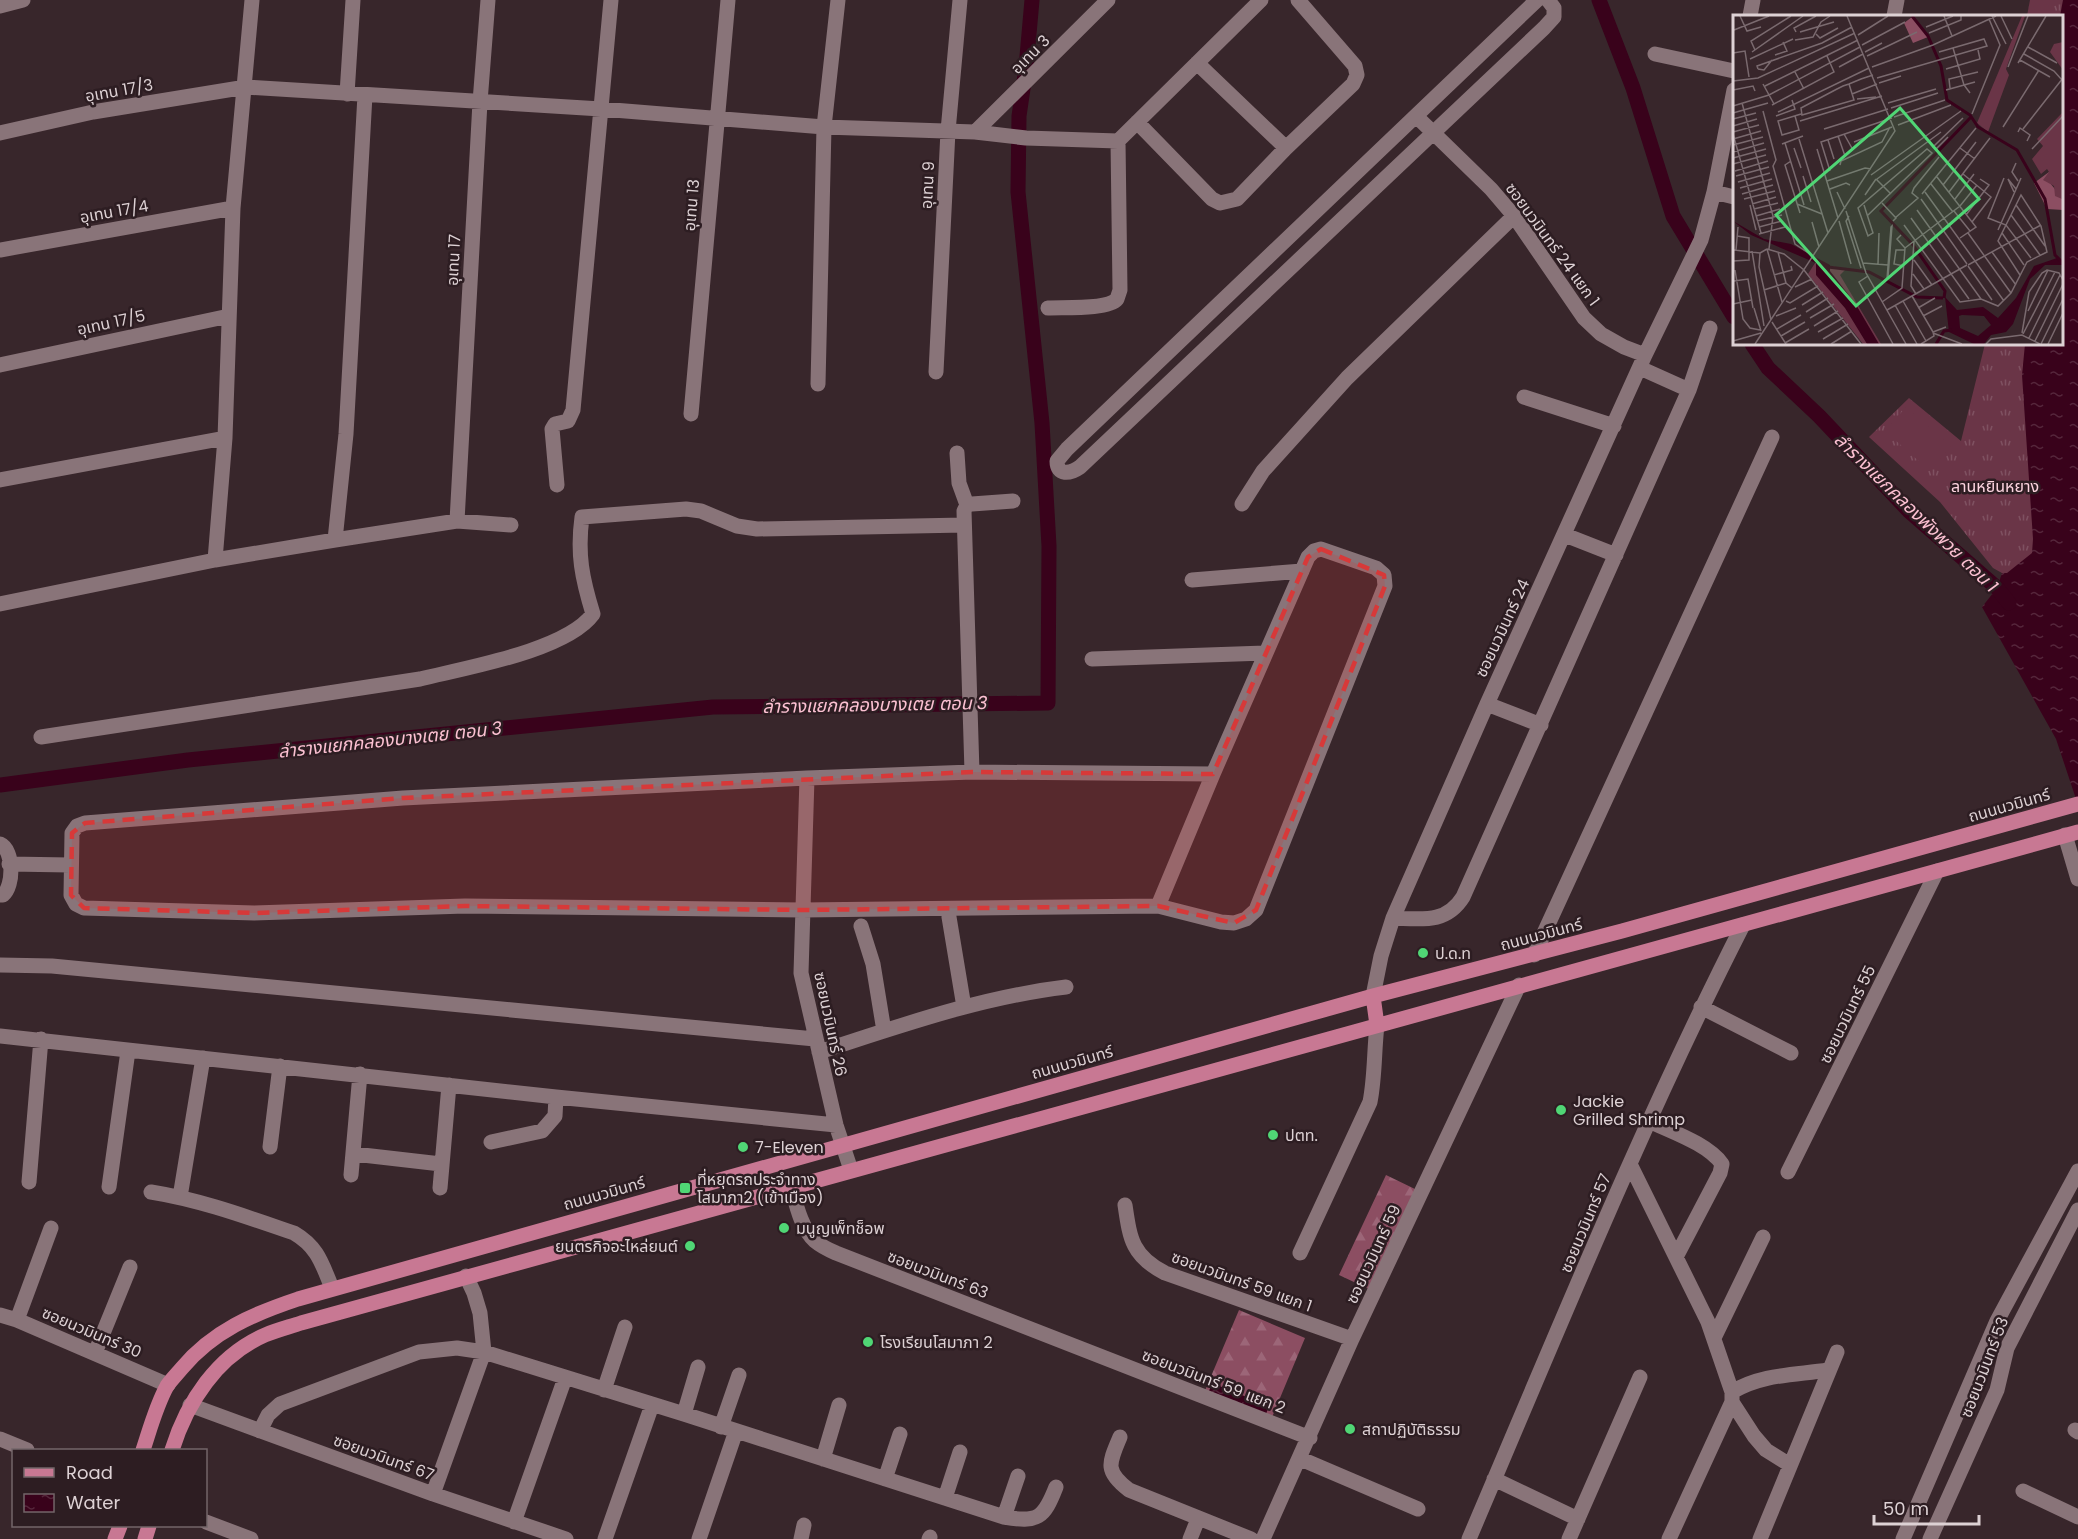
<svg xmlns="http://www.w3.org/2000/svg" width="2078" height="1539" font-family="Poppins,'Noto Sans Thai',sans-serif">
<defs>
<pattern id="grass-tufts" width="24" height="20" patternUnits="userSpaceOnUse" patternTransform="scale(1.5)"><rect width="24" height="20" fill="#6a3547"/><path d="M3 7l-1-3M5 7V3M7 7l1-3M15 17l-1-3M17 17v-4M19 17l1-3" fill="none" stroke="#7f5161"/></pattern>
<pattern id="forest-firs" width="22" height="20" patternUnits="userSpaceOnUse" patternTransform="scale(1.5)"><rect width="22" height="20" fill="#8c4e62"/><path d="M5 1l3.5 6h-7zM16 11l3.5 6h-7z" fill="#9c6678"/></pattern>
<pattern id="water-ripples" width="26" height="14" patternUnits="userSpaceOnUse" patternTransform="scale(1.5)"><rect width="26" height="14" fill="#39021b"/><path d="M2 4q2-2 4 0t4 0M15 11q2-2 4 0t4 0" fill="none" stroke="#55263b"/></pattern>
</defs>
<rect width="100%" height="100%" fill="#38262b"/>
<path fill="url(#grass-tufts)" d="M2030,0H2078V688L2002,573L1993,568L1940,502L1869,437L1909,398L1961,441L1985,344H2062V16H2027Z"/>
<path fill="url(#forest-firs)" d="M1386,1175L1417,1190L1371,1290L1339,1275Z
M1239,1310L1305,1338L1270,1422L1204,1393Z"/>
<path fill="#6a3547" d="M1906,407L1951,446L1930,471L1885,431Z"/>
<path fill="url(#water-ripples)" d="M2063,0H2078V805L2056,739L1982,607L1997,588L2002,573H2007L2032,553L2033,539L2022,375L2025,344H2062V16H2060Z
M1212,1383L1269,1406L1266,1414L1209,1391Z"/>
<g fill="none" stroke-linecap="round" stroke-linejoin="round">
<path stroke="#39021b" stroke-width="15" d="M1599,0L1633,88L1673,216L1734,317
M1752,344L1768,368L1819,416L1909,511L1997,588L2009,603
M0,785L188,760L713,707L1048,703L1049,546L1042,423L1018,192L1019,116L1026,68L1032,0"/>
<path stroke="#897479" stroke-width="15" d="M1537,0L1067,449L1057,461C1057,476 1070,474 1080,467L1544,28L1554,17V8L1548,0
M0,6L23,0
M1750,16L1753,0
M1894,16L1897,0
M1655,54L1734,71
M1197,63L1286,148
M347,94L353,0
M1416,116L1491,189L1514,216L1584,318L1601,334L1624,347L1645,355
M1137,122L1212,199L1220,203L1237,199L1286,148L1353,84L1357,75L1355,66L1298,0
M975,132L1108,0
M0,133L93,112L246,87L601,109L824,127L975,132L1026,138L1118,141
M1714,192L1734,197
M0,250L233,208
M1048,308C1062,307 1108,310 1117,299C1117,299 1120,290 1120,290L1118,141L1261,0
M0,365L229,316
M1640,368L1689,390
M936,372L948,131L960,0
M818,384L824,127L838,0
M1524,397L1614,426
M691,414L728,0
M957,453L959,483L967,505
M0,480L225,438
M557,485L552,429L555,424L568,421L573,410L611,0
M1242,504L1263,471L1347,378L1514,216
M457,521L480,102L488,0
M1565,535L1616,555
M335,540L346,434L365,95
M215,560L225,438L233,208L252,0
M1192,580L1302,571
M0,604L215,560L335,540L457,521L511,525
M1092,659L1265,653
M1487,704L1541,725
M41,737L420,679C464,668 566,651 593,614C582,578 577,554 582,517L686,509L701,511L737,526L757,529L964,525
M972,772L964,511L967,505L972,504L1013,501
M807,778L801,973L836,1125L851,1170
M2065,835L2078,879
M0,844C14,850 14,886 3,895H0
M9,864L70,865
M1158,906L1213,774L1308,557L1314,551L1321,549L1376,568L1384,575L1385,586L1256,910L1246,919L1234,923L1221,922L1158,906L802,910L465,906L254,913L84,908L76,904L71,895L72,833L77,826L85,823L403,798L807,778L972,772L1213,774
M949,917L964,1007
M1393,918C1422,919 1446,924 1463,897L1689,390L1710,328
M861,926L873,964L884,1031
M1534,955L1772,437
M0,965L52,966L815,1039
M1373,996L1381,956L1393,918L1487,704L1645,355L1701,240L1714,192L1734,90
M1701,1007L1791,1053
M0,1036L556,1097L836,1125
M819,1052C900,1026 981,997 1066,987
M1649,1121C1672,1132 1708,1144 1722,1164L1720,1173L1676,1257
M491,1142L542,1131L555,1116L556,1097
M270,1147L280,1066
M354,1154L441,1164
M1630,1164L1708,1322L1732,1392V1402L1754,1436L1766,1450L1790,1465
M1788,1172L1937,871
M351,1175L360,1074
M29,1182L41,1039
M791,1186C796,1204 801,1228 815,1241C821,1246 829,1250 836,1253L1310,1438
M109,1187L128,1051
M440,1188L449,1085
M151,1192C201,1200 247,1217 294,1233C318,1247 322,1264 332,1288
M180,1197L203,1058
M1125,1205C1130,1239 1132,1256 1165,1273L1352,1339
M1300,1253L1370,1102C1375,1077 1374,1051 1377,1025
M0,1315L17,1320L168,1385
M17,1320L51,1228
M1714,1338L1763,1237
M95,1353L130,1267
M604,1390L625,1327
M1732,1392C1761,1374 1796,1375 1828,1370
M190,1405L433,1494L566,1539
M684,1414L698,1367
M721,1427L739,1375
M2075,1430L2078,1432
M260,1431L268,1415L280,1404L419,1352L457,1348L484,1352L684,1414L1004,1517C1038,1523 1044,1518 1056,1487
M1120,1437C1109,1463 1104,1471 1129,1490L1251,1539
M0,1439L27,1450
M823,1459L839,1405
M1301,1459L1418,1509
M885,1479L900,1434
M1494,1479L1578,1519
M2023,1491L2078,1517
M433,1494L484,1352L480,1313L474,1293L466,1276
M945,1498L960,1452
M1004,1517L1018,1476
M206,1522L251,1539
M514,1522L565,1378
M605,1539L652,1405
M699,1539L736,1431
M801,1539L804,1525
M929,1539L930,1537
M1190,1539L1198,1519
M1263,1539L1352,1339L1519,985
M1469,1539C1557,1333 1641,1125 1743,925
M1569,1539L1640,1377
M1669,1539L1732,1402
M1760,1539L1837,1352
M1903,1539L1997,1321L2078,1171
M1930,1539L1997,1390L2007,1348L2078,1210"/>
<path stroke="#c87893" stroke-width="15" d="M1373,996L1377,1025
M143,1450C150,1429 156,1406 167,1386C171,1380 177,1374 182,1368C213,1331 253,1314 298,1299L1373,996L1622,931L2078,804
M172,1450C187,1402 217,1356 265,1335C277,1330 289,1327 301,1323L2078,832
M115,1539L120,1526
M145,1539L149,1526"/>
</g>
<path fill="#d73939" fill-opacity="0.2" stroke="#d73939" stroke-width="4.5" stroke-dasharray="12 8" stroke-linejoin="round" d="M1321,549L1384,575L1385,586L1256,910L1234,923L1158,906L802,910L465,906L254,913L84,908L71,895L72,833L85,823L403,798L972,772L1213,774L1308,557Z"/>
<g fill="#50d675" stroke="#2d1d22" stroke-width="2">
<circle cx="1423" cy="953" r="6"/>
<circle cx="1561" cy="1110" r="6"/>
<circle cx="1273" cy="1135" r="6"/>
<circle cx="743" cy="1147" r="6"/>
<rect x="679" y="1182" width="12" height="12" rx="3"/>
<circle cx="784" cy="1228" r="6"/>
<circle cx="690" cy="1246" r="6"/>
<circle cx="868" cy="1342" r="6"/>
<circle cx="1350" cy="1429" r="6"/>
</g>
<g text-anchor="middle" stroke-width="5" stroke-linejoin="round" paint-order="stroke">
<g font-size="16" fill="#ddd1d4" stroke="#2d1d22">
<text transform="translate(1030 54) rotate(-45)" y="6">อุเทน 3</text>
<text transform="translate(119 90) rotate(-10)" y="6">อุเทน 17/3</text>
<text transform="translate(927 185) rotate(-87)" y="6">อุเทน 9</text>
<text transform="translate(691 205) rotate(-85)" y="6">อุเทน 13</text>
<text transform="translate(114 211) rotate(-10)" y="6">อุเทน 17/4</text>
<text transform="translate(1553 244) rotate(54)" y="6">ซอยนวมินทร์ 24 แยก 1</text>
<text transform="translate(453 260) rotate(-87)" y="6">อุเทน 17</text>
<text transform="translate(111 322) rotate(-12)" y="6">อุเทน 17/5</text>
<text transform="translate(1502 628) rotate(-65)" y="6">ซอยนวมินทร์ 24</text>
<text transform="translate(2009 805) rotate(-16)" y="6">ถนนนวมินทร์</text>
<text transform="translate(1541 934) rotate(-15)" y="6">ถนนนวมินทร์</text>
<text transform="translate(1847 1014) rotate(-64)" y="6">ซอยนวมินทร์ 55</text>
<text transform="translate(831 1024) rotate(78)" y="6">ซอยนวมินทร์ 26</text>
<text transform="translate(1072 1062) rotate(-16)" y="6">ถนนนวมินทร์</text>
<text transform="translate(604 1193) rotate(-16)" y="6">ถนนนวมินทร์</text>
<text transform="translate(1585 1223) rotate(-67)" y="6">ซอยนวมินทร์ 57</text>
<text transform="translate(1373 1254) rotate(-65)" y="6">ซอยนวมินทร์ 59</text>
<text transform="translate(938 1274) rotate(21)" y="6">ซอยนวมินทร์ 63</text>
<text transform="translate(1242 1281) rotate(20)" y="6">ซอยนวมินทร์ 59 แยก 1</text>
<text transform="translate(92 1332) rotate(23)" y="6">ซอยนวมินทร์ 30</text>
<text transform="translate(1984 1367) rotate(-69)" y="6">ซอยนวมินทร์ 53</text>
<text transform="translate(1214 1381) rotate(21)" y="6">ซอยนวมินทร์ 59 แยก 2</text>
<text transform="translate(384 1457) rotate(20)" y="6">ซอยนวมินทร์ 67</text>
</g>
<g font-size="16" fill="#fcd4df" stroke="#2d1d22">
<text x="1995" y="492">ลานหยินหยาง</text>
</g>
<g font-size="16" fill="#ddd1d4" stroke="#2d1d22" text-anchor="start">
<text x="1435" y="959">ป.ด.ท</text>
<text x="1573" y="1107">Jackie<tspan x="1573" dy="18">Grilled Shrimp</tspan></text>
<text x="1285" y="1141">ปตท.</text>
<text x="755" y="1153">7-Eleven</text>
<text x="697" y="1185">ที่หยุดรถประจำทาง<tspan x="697" dy="18">โสมาภา2 (เข้าเมือง)</tspan></text>
<text x="796" y="1234">มนูญเพ็ทช็อพ</text>
<text x="678" y="1252" text-anchor="end">ยนตรกิจอะไหล่ยนต์</text>
<text x="880" y="1348">โรงเรียนโสมาภา 2</text>
<text x="1362" y="1435">สถาปฏิบัติธรรม</text>
</g>
<g font-size="18" font-style="italic" fill="#fcc1d2" stroke="#2d1d22">
<text transform="translate(1916 513) rotate(44)" y="6">ลำรางแยกคลองพังพวย ตอน 1</text>
<text transform="translate(875 705) rotate(-1)" y="6">ลำรางแยกคลองบางเตย ตอน 3</text>
<text transform="translate(390 740) rotate(-6)" y="6">ลำรางแยกคลองบางเตย ตอน 3</text>
</g>
</g>
<g transform="translate(1733 15)">
<rect width="330" height="330" fill="#38262b"/>
<path d="M330,27V55L317,37L321,29ZM82,248L113,254L107,260L148,329H130L75,259Z" fill="#6a3547"/>
<path d="M179,2L195,22L180,28L171,8ZM316,157L317,168L330,184V195L314,194L301,168Z" fill="#8c4e62"/>
<path d="M289,1H292L273,54L276,60L255,117L244,108ZM330,97V184H329L322,181L321,171L310,165L316,157L314,154L308,159L299,144L310,131L304,124Z" fill="#6a3547"/>
<path d="M0,206L31,224L58,229L97,250V256L122,288L146,329H134L112,293L83,260V248L18,220ZM324,243L330,250H312L297,264L280,309L273,317L258,320L251,329H241L216,317L212,282L224,295L250,292L265,303L283,283L301,251ZM229,300L251,301L258,310L245,321L227,313L226,301Z" fill="#39021b" fill-rule="evenodd"/>
<path fill="none" stroke="#39021b" stroke-width="3" d="M179,1L195,21L208,51L214,85L237,100L245,112L284,135L312,184L322,240L330,248M95,252L136,257L184,282L210,283M211,283L212,276L180,230L148,196L238,102M203,329L211,316L219,315"/>
<path fill="none" stroke="#7a6a6f" stroke-width="1.5" d="M7,1L14,16L28,12M211,1L219,21M259,1L273,29M268,1L279,24M193,12L220,1M1,15L36,1M63,17L61,13L83,1M67,17L101,7M196,18L228,5V1M83,19L87,23L105,13M125,20L155,1M62,25L80,22L88,7L97,1M129,30L172,7M295,32L324,48M220,33L231,70L237,78M22,35L18,26L58,1M19,37L70,1M132,37L149,28M0,38L12,36L16,62M291,39L321,56L329,65M42,40L54,36L50,27M134,41L184,17M17,44L60,24M287,45L317,62M285,48L313,1M106,52L130,39M139,52L200,30L263,1M275,52L295,1M25,54L24,51L89,28L119,12M25,54L31,55L39,45M213,54L247,44L245,35M62,57L71,74M144,63L254,31L251,24L206,37M0,66L25,63L122,18M146,68L168,61M30,69L41,89M116,69L121,85L69,100L68,93L104,74L110,71L116,69L128,64L140,60M32,71L125,25M217,73L216,64L245,57M0,75L20,71L22,76M213,75L242,67M119,79L144,69M124,84L143,82M9,88L40,201L36,234M155,88L203,74M39,90L101,57L94,41M0,91L36,80L127,32M158,93L205,78M30,96L43,145L40,151L62,229L80,241M45,97L136,53M0,98L35,88M239,99L267,30L256,4M43,101L62,94L59,85M62,101L66,115L49,120L45,106L68,99M161,102L212,85M0,104L23,98M67,106L149,81M165,110L218,90M0,111L24,104M270,112L306,55M91,114L155,94M290,114L330,63M0,117L26,110M285,117L287,113L297,120L294,126M0,119L28,218M111,119L120,135M105,121L112,141M215,122L203,134L200,132L230,103M0,124L28,116M66,124L95,218M95,125L101,144M121,127L159,112M52,128L71,190M49,129L70,121M0,130L30,122M61,133L68,153M227,133L242,144M84,134L105,203M299,134L330,101M0,137L31,128M0,143L33,134M58,146L52,150L67,198M283,148L279,157L285,166M0,149L33,140M107,150L108,146L149,127L157,112M2,156L35,146M97,156L88,127L159,103M230,159L258,182L239,207M138,160L228,96M3,161L36,152M70,161L78,187M204,162L243,212L227,223M271,163L255,203L273,210L298,243M143,164L158,179M144,164L208,117M94,166L132,153L138,154M5,167L37,158M198,169L220,197M210,170L243,127M7,173L39,164M97,174L113,168L117,170M104,177L112,194M192,177L271,286M216,177L257,123M281,177L275,164L283,174M9,179L40,170M189,179L243,113M132,180L143,164M11,184L42,176M188,184L234,249M222,184L241,159M149,188L163,203L160,206M19,189L43,182M64,189L89,199M17,190L23,215M131,190L140,218L135,221L125,193L194,134L199,138L134,201M283,190L312,231M21,194L45,188M184,195L248,284M113,196L133,258L173,329M221,196L237,216M233,200L256,170L247,164M278,200L307,240M23,201L47,194M116,201L113,206L128,253M162,203L185,183L179,178L181,173L206,142M178,203L236,284M24,206L49,200M106,206L118,249M79,207L86,232M171,210L227,287L248,284L265,291L278,278L294,247L314,237L308,211L288,180L265,226L287,260M159,211L155,262L154,264L158,212ZM26,212L49,206M265,215L288,163M235,218L278,278M269,218L291,250M26,219L52,212M181,226L178,271L183,279M172,233L227,191L244,170M34,234L51,239L71,255L128,329M34,234L27,238L26,252L38,305M34,234L49,287M1,235L27,238M3,235L5,212M19,236L31,311M45,237L53,268L59,273M259,237L283,270M181,245L199,270M0,246L16,245V223L4,221M130,248L155,250M145,249L146,218M235,250L308,210M171,251L161,249L163,235H172M235,251L259,285M2,255L10,304L17,313L27,315M180,259L191,274M41,260L59,255L58,251M135,261L126,267L160,329M1,266L15,264L20,293M62,272L79,264M31,275L53,268M179,281L200,317L213,312M53,286L57,288L85,271M170,286L193,326M149,287L169,273L172,233L164,224L168,220M0,289L19,285M69,290L90,277M162,290L184,329M21,293L28,316M185,293L202,283M154,295L234,250M295,296L315,255M73,297L95,283M43,301L63,293M190,301L209,291M77,303L101,289M39,307L53,329M81,311L105,296M44,314L68,300M85,317L110,303M200,318L229,329M289,318L296,277L309,258L314,255L326,258L330,265M290,319L322,257M48,321L72,307M296,323L327,260M90,324L115,309M0,326L28,318M302,326L330,269M52,328L76,314M22,329L162,116L114,1M98,329L119,316M188,329L201,321L200,317M253,329L258,324L289,320L307,329M308,329L330,284M315,329L330,298"/>
<path fill="#50d675" fill-opacity="0.15" stroke="#50d675" stroke-width="3" d="M167,93L246,184L123,291L43,200Z"/>
<rect width="330" height="330" fill="none" stroke="#ddd1d4" stroke-width="3"/>
</g>
<rect x="12" y="1449" width="195" height="78" fill="#2d1d22" stroke="#736569" stroke-width="1.5"/>
<rect x="24" y="1468" width="30" height="9" fill="#c87893" stroke="#736569" stroke-width="1.5"/>
<text x="66" y="1479" font-size="18" fill="#ddd1d4">Road</text>
<rect x="24" y="1494" width="30" height="18" fill="url(#water-ripples)" stroke="#736569" stroke-width="1.5"/>
<text x="66" y="1509" font-size="18" fill="#ddd1d4">Water</text>
<path d="M1874 1515v9h105v-9" fill="none" stroke="#ddd1d4" stroke-width="3"/>
<text x="1883" y="1515" font-size="18" fill="#ddd1d4" stroke="#2d1d22" stroke-width="4.5" paint-order="stroke">50 m</text>
</svg>
